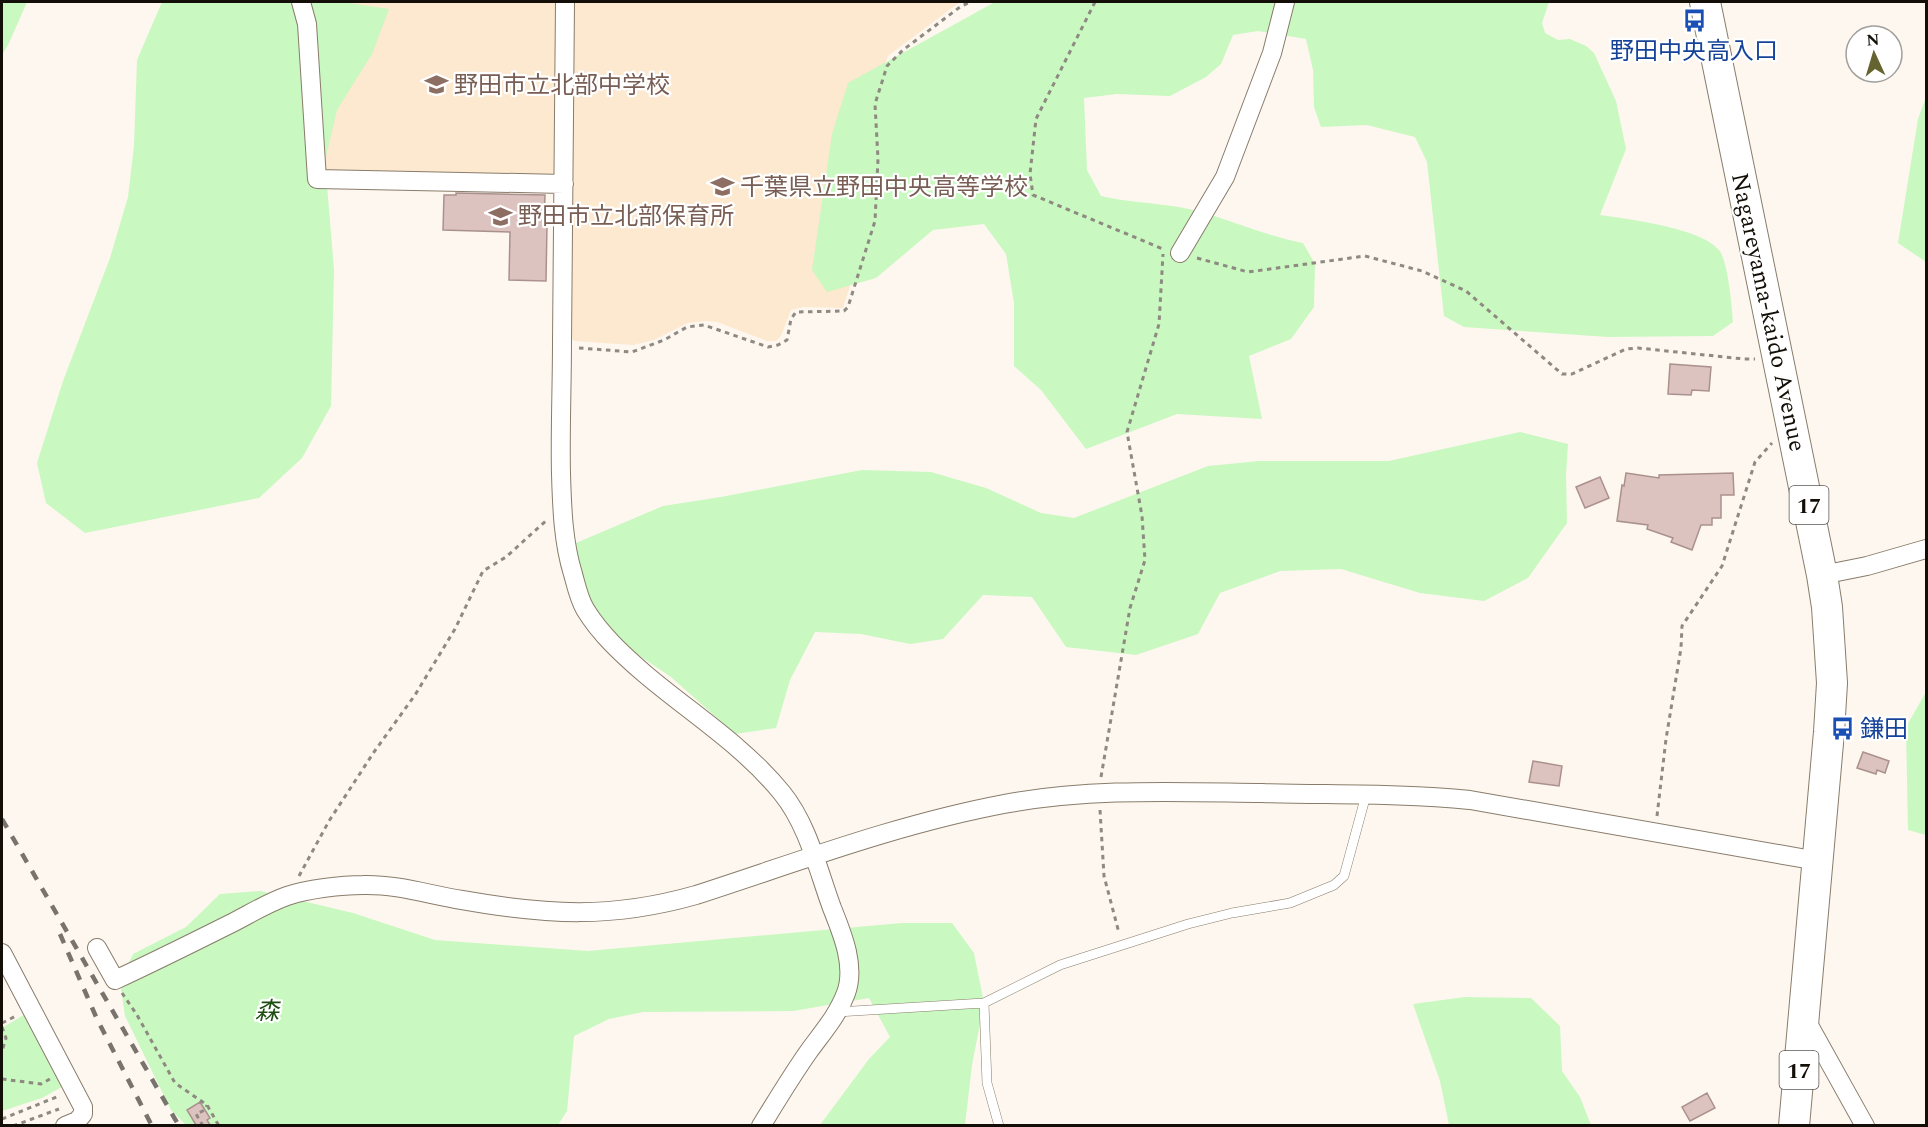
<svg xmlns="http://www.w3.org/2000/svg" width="1928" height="1127" font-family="Spectral,'Noto Sans JP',serif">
<rect width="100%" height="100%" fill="#fdf7ef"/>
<path fill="#fce9cf" d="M310,2H557L555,171L549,177L329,173L323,169Z
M573,2H960L888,56L869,104L872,217L843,308L803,307L791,310L781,336L776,341H767L717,322L706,321L688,323L654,340L633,345L574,341L571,337Z"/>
<path fill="#c9f8c0" d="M2,2H27L9,43L2,55Z
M162,2H342L389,9L372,54L337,110L325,161L334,270L331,406L302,458L259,498L85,533L46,503L37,463L63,381L110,258L128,197L134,146L137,60Z
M995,2H1549L1542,23L1545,33L1558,40L1570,39L1586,46L1594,53L1616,101L1626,149L1600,215C1628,219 1701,228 1719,250C1728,261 1732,307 1733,322L1713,336L1608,337L1464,327L1444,316L1427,162L1415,137L1367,125L1321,127L1314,107L1313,70L1306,39L1258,31L1233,35L1221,64L1206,77L1170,96L1117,94L1084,98L1087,170L1101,196C1127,202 1153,203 1179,207C1221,215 1261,235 1303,243L1315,264L1314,307L1291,339L1249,356L1262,419L1177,414L1086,449L1041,390L1014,366V303L1006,254L984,224L933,230L876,278L827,292L812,270L832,134L848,83Z
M1926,97V262L1898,243L1918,119Z
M1520,432L1568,444L1566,474L1567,523L1528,578L1484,601L1420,593L1341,569L1280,571L1220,593L1198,634L1136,655L1066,647L1032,597L983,595L943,639L910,644L861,634L815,632L790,680L776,728L735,734L671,677L591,623L577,602L576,543L663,506L721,497L862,470L931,472L986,488L1041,513L1074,518L1208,466L1259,461H1389Z
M1926,692V835L1908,830L1906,727Z
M260,891L353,913L435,940L588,951L902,923H952L974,953L984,1003L972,1065L965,1125H820L869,1059L890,1037L869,998L793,1011L643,1012L609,1019L574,1036L567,1111L558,1125L187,1126L171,1110L125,1016L120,982L133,954L186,927L220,894Z
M1465,997L1531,998L1560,1026L1562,1071L1580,1097L1591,1125H1449L1440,1081L1413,1004Z
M27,1013L67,1084L42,1098L2,1111V1028Z"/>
<path fill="#ddc3c0" stroke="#aa918e" stroke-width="1.5" d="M456,193L545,195L544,224H547L546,281L509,280L510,232L443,230L444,195H456Z
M1670,364L1711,367L1709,391L1692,390L1691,395L1668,394Z
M1626,473L1659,478V475L1733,473L1734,495H1721V518H1712V525H1701L1692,550L1671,542L1673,538L1647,529L1648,525L1617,521L1622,485L1624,486Z
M1600,477L1609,498L1585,508L1576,487Z
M1863,752L1889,761L1885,773L1877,770L1876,774L1857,768Z
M1533,761L1562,766L1559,786L1529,782Z
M1707,1093L1715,1108L1690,1121L1682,1107Z
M200,1102L210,1118L207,1120L210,1125H196L187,1110Z"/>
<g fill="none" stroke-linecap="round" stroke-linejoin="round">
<defs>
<path id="lane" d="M984,1003L987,1083L999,1126
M837,1012L984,1003L1060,965L1188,924L1232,913L1290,903L1334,885L1344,876L1366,795"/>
<path id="street" d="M301,2L307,24L317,179L564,184
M565,2C565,115 564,228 562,342C562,386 560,430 561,474C562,507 563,542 573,574C576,585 579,599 585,609C600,634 623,655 645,674C691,713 744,746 782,793C808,825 818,870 832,908C842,933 856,966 846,993C838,1015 822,1033 809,1051C792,1075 777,1100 761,1126
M1180,253L1225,177L1272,53L1285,2
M1822,575L1867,566L1926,549
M97,948L115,980C154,962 192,943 230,924C248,915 267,903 287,896C307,889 342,885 363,885C397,884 430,895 462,900C547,915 612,919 696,895C798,862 898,824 1004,804C1090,788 1175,792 1262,793C1331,795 1401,793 1470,800L1818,861
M2,953L83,1107V1114L77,1121L65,1126
M1806,1020L1865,1126"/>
<path id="primary" d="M1705,2L1822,575L1827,607L1832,683L1829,732L1794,1126"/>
</defs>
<use href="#lane" stroke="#897c6b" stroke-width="10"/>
<use href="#street" stroke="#897c6b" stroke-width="20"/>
<use href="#primary" stroke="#897c6b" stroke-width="32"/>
<path stroke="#8e8981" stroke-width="3" stroke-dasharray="4.5 4.5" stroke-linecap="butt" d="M1095,2L1036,119L1030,174L1033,195L1163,249
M1197,258L1248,272L1365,256L1422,271L1466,291L1562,374H1572L1626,349L1638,348L1744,359H1755
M579,348L632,352L664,340L687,327L704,325L768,347L778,345L787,340L791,319L796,312L844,311L848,307L875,221L878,159L875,104L887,66L903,50L960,7L970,2
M1101,777L1130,608L1145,560L1142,516L1127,432L1159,324L1163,254
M1100,810L1104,876L1119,933
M1657,816L1666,739L1681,648L1682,626L1722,566L1755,462L1772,443
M299,876L329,821L374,752L415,695L455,629L483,571L506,557L548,519
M122,993L137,1015L175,1083L207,1105L219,1126
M2,1023L16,1016
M2,1027L6,1038L2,1051
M2,1079L41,1084L50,1079
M2,1119L59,1096
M13,1126L59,1109
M203,1126L196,1114L205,1110L207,1105"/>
<use href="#lane" stroke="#fff" stroke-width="9"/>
<use href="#street" stroke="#fff" stroke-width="18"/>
<use href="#primary" stroke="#fff" stroke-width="30"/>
<path stroke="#78736c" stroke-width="4.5" stroke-dasharray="10 10" stroke-linecap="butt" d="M2,819L179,1126
M60,934L97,1019L152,1126"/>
</g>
<defs>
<symbol id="bus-bare" viewBox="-9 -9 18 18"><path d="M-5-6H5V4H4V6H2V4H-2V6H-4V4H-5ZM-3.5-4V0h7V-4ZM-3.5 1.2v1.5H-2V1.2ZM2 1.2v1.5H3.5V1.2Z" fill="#1a4fb4" stroke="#fff" stroke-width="2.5" paint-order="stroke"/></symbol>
<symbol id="school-bare" viewBox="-9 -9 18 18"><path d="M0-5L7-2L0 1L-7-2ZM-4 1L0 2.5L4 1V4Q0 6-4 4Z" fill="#8d6e63" stroke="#fff" stroke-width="2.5" paint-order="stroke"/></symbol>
</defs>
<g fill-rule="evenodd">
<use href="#bus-bare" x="1678" y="4" width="33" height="33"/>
<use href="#school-bare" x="420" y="68" width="33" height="33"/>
<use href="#school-bare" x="706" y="170" width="33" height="33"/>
<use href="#school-bare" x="484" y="200" width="33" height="33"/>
<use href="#bus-bare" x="1826" y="712" width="33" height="33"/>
</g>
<g text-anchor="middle" stroke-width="4.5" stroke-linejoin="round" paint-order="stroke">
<g fill="#fff" stroke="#5a5752" stroke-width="1.5">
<rect x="1789.5" y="486" width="39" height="38" rx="4.5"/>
<rect x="1779.5" y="1051" width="39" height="38" rx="4.5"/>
</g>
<g font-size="22" font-weight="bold" fill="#130f08">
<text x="1809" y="513">17</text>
<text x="1799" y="1078">17</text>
</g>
<g font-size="24" fill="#164399" stroke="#fff">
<text x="1694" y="59">野田中央高入口</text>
<text x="1860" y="737" text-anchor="start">鎌田</text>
</g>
<g font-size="24" fill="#785e54" stroke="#fff" text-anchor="start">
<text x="454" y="93">野田市立北部中学校</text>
<text x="740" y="195">千葉県立野田中央高等学校</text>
<text x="518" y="224">野田市立北部保育所</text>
</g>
<g font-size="24" fill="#130f08" stroke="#fff">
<text transform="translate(1769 312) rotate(78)" y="8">Nagareyama-kaido Avenue</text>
</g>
<g font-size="24" font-style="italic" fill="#1d4f12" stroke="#fff">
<text x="267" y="1019">森</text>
</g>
</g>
<rect width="1928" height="1127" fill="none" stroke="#130f08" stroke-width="6"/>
<g transform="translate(1874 54) rotate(356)"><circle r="28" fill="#ffffff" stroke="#a19f9c" stroke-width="1.5"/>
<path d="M0-4.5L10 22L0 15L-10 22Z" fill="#656431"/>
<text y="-9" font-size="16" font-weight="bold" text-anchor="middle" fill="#130f08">N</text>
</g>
</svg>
